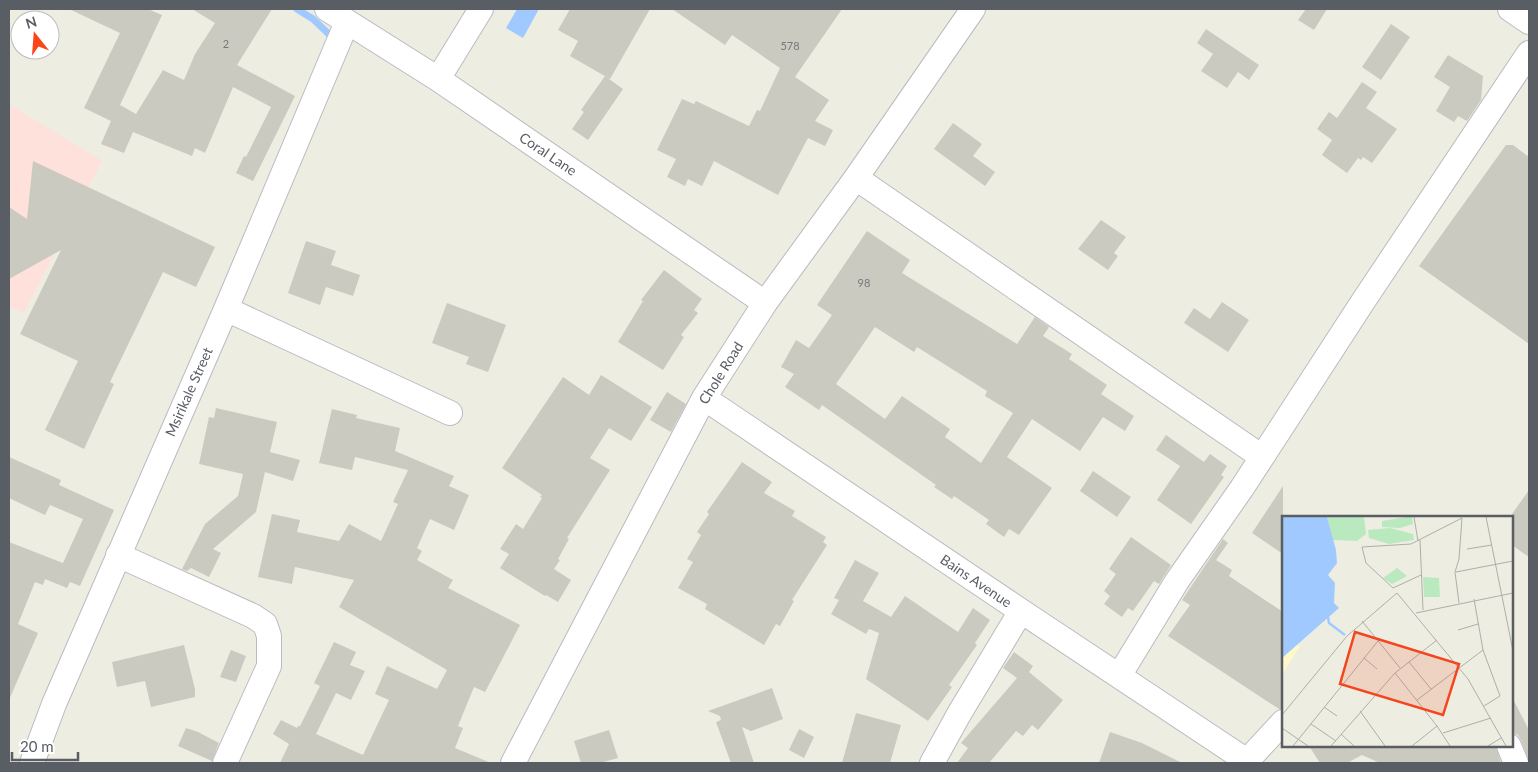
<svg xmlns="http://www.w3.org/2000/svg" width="1538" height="772" font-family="Lato,sans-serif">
<rect width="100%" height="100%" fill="#eeede1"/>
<path fill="#fee1da" d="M9,104L102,161L24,313L9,306Z"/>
<path fill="#a0caff" d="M517,9H539L523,38L506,28Z"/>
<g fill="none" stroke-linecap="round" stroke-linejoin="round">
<path stroke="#a0caff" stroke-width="7" d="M297,9L313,19L334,39"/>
</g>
<path fill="#cbcac0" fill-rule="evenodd" d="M69,9H148L162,15L120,105L136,114L163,70L184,80L195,54L215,23L192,9H272L237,65L295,96L253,181L236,173L244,156L246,157L271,107L233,87L205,153L195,148L192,156L133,132L124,153L101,144L111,121L84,108L120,33Z
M570,9H650L610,79L570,56L578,41L558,30Z
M672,9H842L795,77L829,100L815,121L833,130L825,146L808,138L778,195L714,161L702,186L688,179L685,186L667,177L676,159L657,150L682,99L694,104L696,101L749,126L757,110L760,111L780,68L732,35L725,45Z
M1306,9H1327L1314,30L1298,20Z
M1391,24L1410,37L1381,80L1362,67Z
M1206,29L1259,65L1249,80L1238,72L1227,88L1201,71L1213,54L1197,43Z
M1448,55L1483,76L1481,100L1467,121L1458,116L1454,122L1436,111L1450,87L1434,77Z
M605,76L623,89L588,140L572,129L584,112L581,110Z
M1362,82L1377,92L1366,108L1397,129L1372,163L1363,157L1361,160L1358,158L1347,173L1322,155L1332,140L1317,129L1329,112L1337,118Z
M953,123L982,144L973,156L995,172L985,186L934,149Z
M1506,145H1513L1529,157V344L1419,266Z
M33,161L215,247L196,287L163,272L110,382L114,384L84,449L45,430L78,361L20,334L61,250L9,279V207L27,219Z
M1101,220L1126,237L1114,253L1118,256L1108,270L1078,249Z
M867,231L910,260L902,273L1017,344L1035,317L1049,327L1043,336L1072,354L1069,359L1107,385L1101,394L1134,416L1125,431L1103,417L1080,451L1032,419L1007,457L1052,488L1019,535L1009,529L1004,537L986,524L989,520L954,496L952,499L934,487L936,485L822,405L819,410L785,387L794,374L781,367L796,340L809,348L832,315L817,305ZM875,327L914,352L917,347L987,391L985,396L1013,413L981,463L945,437L950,429L902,396L885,419L836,384Z
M306,241L336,251L331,265L360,275L353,296L326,287L320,305L288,293Z
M664,270L702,299L694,310L698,313L681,335L684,337L663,370L618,342L643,301L641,300Z
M1222,302L1249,320L1228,352L1184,323L1194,308L1210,319Z
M447,303L506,325L488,372L466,364L469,357L432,343Z
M601,375L652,407L631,441L609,428L590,458L610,470L567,538L569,539L558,559L560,560L554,569L571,580L558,602L546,595L545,596L500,568L509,554L500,549L516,524L523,529L542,498L540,497L542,495L502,468L563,377L589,395Z
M667,392L686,404L671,432L650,420Z
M216,408L277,422L270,452L300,460L293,481L265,472L256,512L213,549L221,553L209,577L191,568L187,571L182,569L205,524L238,496L243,474L199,464L209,417L214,418Z
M332,409L357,415L356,418L400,428L395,451L454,476L449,486L469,495L454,530L430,519L417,548L422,551L417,560L453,580L448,588L520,625L485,692L474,687L458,726L463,728L455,748L491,763H280L289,744L273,734L281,720L297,728L298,726H300L320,686L314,683L334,642L356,652L350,665L365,671L351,700L336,693L316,734L363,755L389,700L375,694L387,666L437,689L447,670L339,607L354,580L295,567L292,584L258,577L272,514L300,520L297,532L339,541L349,524L381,541L398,504L393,502L408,470L355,457L352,470L319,463Z
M1166,435L1204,462L1210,454L1227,466L1221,475L1224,477L1191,524L1157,500L1180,466L1156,450Z
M9,457L61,480L59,485L114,510L80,586L70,582L67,588L45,579L43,585L35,582L18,624L38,633L9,700V542L63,563L83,519L50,505L45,515L9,498Z
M742,462L772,482L764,493L795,511L792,516L826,537L823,542L827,545L792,600L794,601L780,626L776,624L764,645L705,609L707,604L678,588L693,562L687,559L701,535L697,532L709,514L707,512Z
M1093,471L1131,497L1117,517L1080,491Z
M1283,486V554L1252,533Z
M1529,490V557L1512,545V514Z
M1131,537L1171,565L1159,584L1154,581L1133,611L1128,608L1122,617L1104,604L1110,596L1104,591L1116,574L1109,569Z
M1223,539L1228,543L1216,560L1232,570L1229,576L1283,612V709H1279L1168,636L1190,605L1182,600Z
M855,560L879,573L863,601L891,617L905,596L958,632L973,608L990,620L975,643L977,645L949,685L952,687L928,721L866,679L879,633L869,629L866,634L831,614L839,600L834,598Z
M184,645L195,689V697L151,707L145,681L117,687L112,662Z
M231,650L246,656L236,682L220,677Z
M1014,652L1033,666L1029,672L1063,700L1038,730L1032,725L1023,736L1016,731L989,763H957L968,748L961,743L1017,678L1003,668Z
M772,688L783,719L751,731L742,727L754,763H731L716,722L721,720L720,716L708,711Z
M1512,697L1529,730V761L1521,740L1518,735L1512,733Z
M856,713L901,725L890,763H842Z
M186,728L198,732L219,743L212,761L178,746Z
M799,729L814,737L804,758L789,750Z
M609,730L618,758L600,763H581L574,741Z
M1110,732L1142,743L1182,763H1099Z
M1309,746H1496L1501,763H1380L1362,755L1347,763H1320Z"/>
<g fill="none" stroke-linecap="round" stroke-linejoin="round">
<defs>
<path id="minor" d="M327,9L438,79L765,303
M1510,9L1529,22
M438,79L481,9
M856,178L1262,457
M226,309L450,413
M704,398L1021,611L1250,763
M118,555L253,616L265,624L269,636V666L225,763
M1119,676L1177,581L1242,488L1364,300L1529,53
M1509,746L1516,763
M1247,761L1283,722
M32,763L54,704L226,309L347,22
M513,763L704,398L765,303L856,178L973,9
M932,763L959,714L1021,611"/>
</defs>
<use href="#minor" stroke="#b9bbc2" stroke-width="26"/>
<use href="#minor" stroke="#fff" stroke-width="24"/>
</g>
<g text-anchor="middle" stroke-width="5" stroke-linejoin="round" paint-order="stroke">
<g font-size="11" fill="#76787b">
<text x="226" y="48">2</text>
<text x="790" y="50">578</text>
<text x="864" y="287">98</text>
</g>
<g font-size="14" fill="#595d64" stroke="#fff">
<text transform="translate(548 154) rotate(34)" y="5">Coral Lane</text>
<text transform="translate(721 373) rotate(-58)" y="5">Chole Road</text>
<text transform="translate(189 392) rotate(-66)" y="5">Msirikale Street</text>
<text transform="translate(976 581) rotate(34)" y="5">Bains Avenue</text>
</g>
</g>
<g transform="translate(1282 516)">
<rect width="231" height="231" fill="#eeede1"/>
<path d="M45,1H82L84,18L75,25L51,24ZM124,1H130L131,8L118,12L100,11V5ZM108,12L131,18L132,24L107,28L87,22L86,14ZM115,52L125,60L110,68L101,62ZM141,61L157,62L158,81H142Z" fill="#bae9bf"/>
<path d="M15,129L18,130L0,159V142Z" fill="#fef8cc"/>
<path d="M0,1H45L54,34L55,47L46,59L53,67L52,87L57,92L0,142Z" fill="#a0caff"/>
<path fill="none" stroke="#a0caff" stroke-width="2.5" d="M46,101L47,107L63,119"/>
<path fill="none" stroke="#aeafab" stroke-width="1" d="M132,1L136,25M204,1L231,135M138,24L141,94M185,33L210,29M174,56L231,45M139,59L111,72L84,47L80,31L129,28L180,2L177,43L173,56L177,87M192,83L201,134L218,180L202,190M134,97L231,77M80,105L118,152M176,114L196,108M82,142L95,153M127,146L149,173M113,157L155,210L168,230M135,184L201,134M42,191L55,200M78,195L103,230M0,199L65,120L115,77L186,163L224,230M29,208L54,225M0,212L26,230M161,217L209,202M59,218L72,230M11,230L96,125M49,230L113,157L155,124M130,230L155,210M206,230L219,222"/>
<path fill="#f3461e" fill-opacity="0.15" stroke="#f3461e" stroke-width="2.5" d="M73,116L177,148L161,199L58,168Z"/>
<rect width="231" height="231" fill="none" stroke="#595d64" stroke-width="2.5"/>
</g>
<rect width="1538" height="772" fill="none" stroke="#595d64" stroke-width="20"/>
<g transform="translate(35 35) rotate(343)"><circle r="24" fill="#ffffff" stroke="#bdbec1"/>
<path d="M0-4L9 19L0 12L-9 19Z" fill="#fb451a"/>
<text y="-8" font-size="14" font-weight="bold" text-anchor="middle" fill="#595d64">N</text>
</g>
<path d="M12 752v8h66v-8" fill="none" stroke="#595d64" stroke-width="2.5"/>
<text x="20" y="752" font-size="15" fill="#595d64" stroke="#ffffff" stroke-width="4" paint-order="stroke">20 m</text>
</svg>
